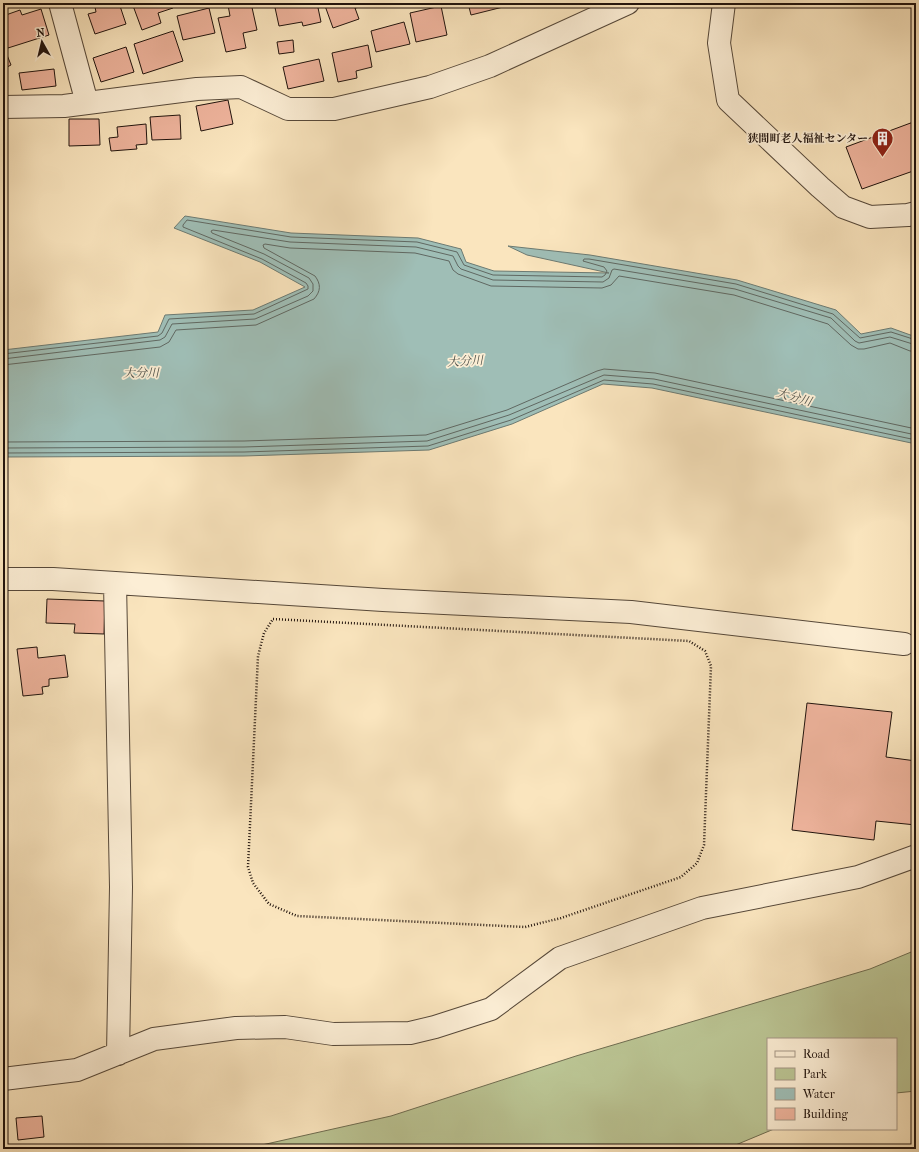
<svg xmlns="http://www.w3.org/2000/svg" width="919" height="1152" font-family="'IM FELL French Canon','Noto Serif JP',serif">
<rect width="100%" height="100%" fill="#fae5be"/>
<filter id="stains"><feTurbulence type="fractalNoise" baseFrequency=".005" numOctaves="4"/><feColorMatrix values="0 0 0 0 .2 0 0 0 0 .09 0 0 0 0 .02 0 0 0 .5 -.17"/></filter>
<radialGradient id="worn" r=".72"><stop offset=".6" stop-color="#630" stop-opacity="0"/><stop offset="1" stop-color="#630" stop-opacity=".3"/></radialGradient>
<path fill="#bbc594" stroke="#6e6c50" d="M916,950V1091L896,1093V1039H768V1129H774L726,1149H244L391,1116L576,1056L870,969Z"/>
<path fill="#9fbeb6" stroke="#6c7a72" d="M185,216L291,233L418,238L461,249L466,262L494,271L609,273L527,255L508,246L590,255L737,280L836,310L861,334L891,328L916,337V444L652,388L603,384L512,424L429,450L244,456L3,457V350L158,332L165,315L253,310L305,287L260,262L174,228Z"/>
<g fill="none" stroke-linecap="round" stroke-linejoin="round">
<path stroke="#606862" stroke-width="1" d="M3,354L158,336L162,333L169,319L254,314L308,289V286L306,283L262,259L183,227V225L187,220L291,237L417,242L457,252L464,265L493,275L602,277L605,275L607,271L604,267L583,261L584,259H589L736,284L833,314L860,338L891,332L916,340
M3,359L160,340L165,337L172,324L255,319L308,296L313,291V284L309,278L264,254L212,233L211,231L213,230L290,242L416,247L453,256L458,266L461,269L493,280L603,282L609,278L612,270L614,269L735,289L831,318L855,341L859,343L890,337L916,345
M3,365L160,347L169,342L176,330L256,325L314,299C321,291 321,284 315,276L264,248L263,245L265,244L290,248L415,253L449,261L453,270L458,274L491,286L602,288L611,285L619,276L734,295L828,324L851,345L858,349H864L890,343L910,351H916
M3,442L244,441L426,435L507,410L597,371L604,369L655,373L916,429
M3,448L244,447L427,441L509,415L604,375L654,379L916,435
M3,453L244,452L428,446L511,420L604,380L653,384L916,440"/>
</g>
<path fill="#efb49d" stroke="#20130d" d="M108,3L109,6L119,3L126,24L95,34L88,14L96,12L95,7Z
M132,3H171L173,8L158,13L161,23L142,30Z
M239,3H251L257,30L243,33L246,48L226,52L218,18L230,16L228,5Z
M274,3H317L321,22L303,26L302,22L279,26Z
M324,3H363L365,6L355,8L359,19L333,28Z
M468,3H515V4L471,15Z
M441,6L447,35L416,42L410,13Z
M209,8L215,33L183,40L177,16Z
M41,9L49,35L8,48L3,33V16L20,10L22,15Z
M404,22L410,44L376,52L371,31Z
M173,31L183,61L143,74L134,44Z
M293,40L294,52L279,54L277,42Z
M3,45L11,65L3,69Z
M368,45L372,67L356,71L357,78L338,82L332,53Z
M126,47L134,72L101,82L93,58Z
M319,59L324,81L288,89L283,67Z
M54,69L56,86L22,90L19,73Z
M228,100L233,124L201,131L196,106Z
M180,115L181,139L152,140L150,117Z
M69,119H99L100,145L69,146Z
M916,121V170L862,189L846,147Z
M146,124L147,144L136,145L137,149L111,151L109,138L118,137L117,127Z
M47,599L105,601L104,634L74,633L75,624L46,623Z
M37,647L38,658L65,655L68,677L49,679V686L42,687L43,694L23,696L17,649Z
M807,703L892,712L886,757L916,761V825L876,821L874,840L792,830Z
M42,1116L44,1137L18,1140L16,1118Z"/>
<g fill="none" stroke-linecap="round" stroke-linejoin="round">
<defs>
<path id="street" d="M60,3L87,103
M724,3L719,43L728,100L820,187L843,207L870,217L908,215L916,213
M3,107L64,106L197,89L241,87L288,109H334L430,87L490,66L628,3
M3,579H53L383,600L631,612L904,644
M115,583L121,887L118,1054
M3,1079L77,1070L154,1039L236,1028L285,1027L333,1034L410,1033L435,1027L491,1009L560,958L702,908L858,877L916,856"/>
</defs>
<use href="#street" stroke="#564839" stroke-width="24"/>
<path stroke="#20130d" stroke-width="2.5" stroke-dasharray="1 2" stroke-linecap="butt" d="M273,619L689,641L705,651L711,666L704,845L697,863L681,877L561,918L525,927L297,916L269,904L253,883L248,867L258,656L264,633Z"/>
<use href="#street" stroke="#fceed5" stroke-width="22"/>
</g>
<defs>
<symbol id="building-pin" viewBox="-11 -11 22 30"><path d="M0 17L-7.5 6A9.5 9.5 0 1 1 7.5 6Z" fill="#8f2418" stroke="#fceed5"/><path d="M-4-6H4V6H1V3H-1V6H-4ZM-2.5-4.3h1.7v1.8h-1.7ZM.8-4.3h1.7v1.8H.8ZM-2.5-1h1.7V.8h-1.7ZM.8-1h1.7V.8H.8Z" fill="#fff"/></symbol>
</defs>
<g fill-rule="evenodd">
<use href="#building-pin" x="870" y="126" width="25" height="34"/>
</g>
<g text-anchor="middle" stroke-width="3.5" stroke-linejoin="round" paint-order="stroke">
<g font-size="11" font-weight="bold" fill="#20130d" stroke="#fceed5" text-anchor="end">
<text x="868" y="142">狭間町老人福祉センター</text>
</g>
<g font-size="12" font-style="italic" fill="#4c4f48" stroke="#fceed5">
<text transform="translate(465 361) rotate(-3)" y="4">大分川</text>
<text transform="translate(141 373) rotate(-1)" y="4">大分川</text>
<text transform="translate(794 397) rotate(16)" y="4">大分川</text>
</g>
</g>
<rect width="919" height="1152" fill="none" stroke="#fae5be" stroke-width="16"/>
<rect x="4" y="4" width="911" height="1144" fill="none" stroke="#20130d" stroke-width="2"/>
<rect x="8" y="8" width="903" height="1136" fill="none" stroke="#20130d"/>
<rect x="767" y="1038" width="130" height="92" fill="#fceed5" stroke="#a49685"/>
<rect x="775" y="1051" width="20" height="6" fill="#fceed5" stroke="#a49685"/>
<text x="803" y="1058" font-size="12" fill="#20130d">Road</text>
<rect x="775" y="1068" width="20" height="12" fill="#bbc594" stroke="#a49685"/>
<text x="803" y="1078" font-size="12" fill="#20130d">Park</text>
<rect x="775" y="1088" width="20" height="12" fill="#9fbeb6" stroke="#a49685"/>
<text x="803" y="1098" font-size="12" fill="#20130d">Water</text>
<rect x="775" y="1108" width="20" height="12" fill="#efb49d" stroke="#a49685"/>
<text x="803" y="1118" font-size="12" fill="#20130d">Building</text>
<g transform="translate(42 42) rotate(352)" stroke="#fceed5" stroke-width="3" paint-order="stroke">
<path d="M0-3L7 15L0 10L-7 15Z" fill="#20130d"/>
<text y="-6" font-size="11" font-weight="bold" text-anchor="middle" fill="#20130d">N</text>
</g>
<rect width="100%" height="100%" filter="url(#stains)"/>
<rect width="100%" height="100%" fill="url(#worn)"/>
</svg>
